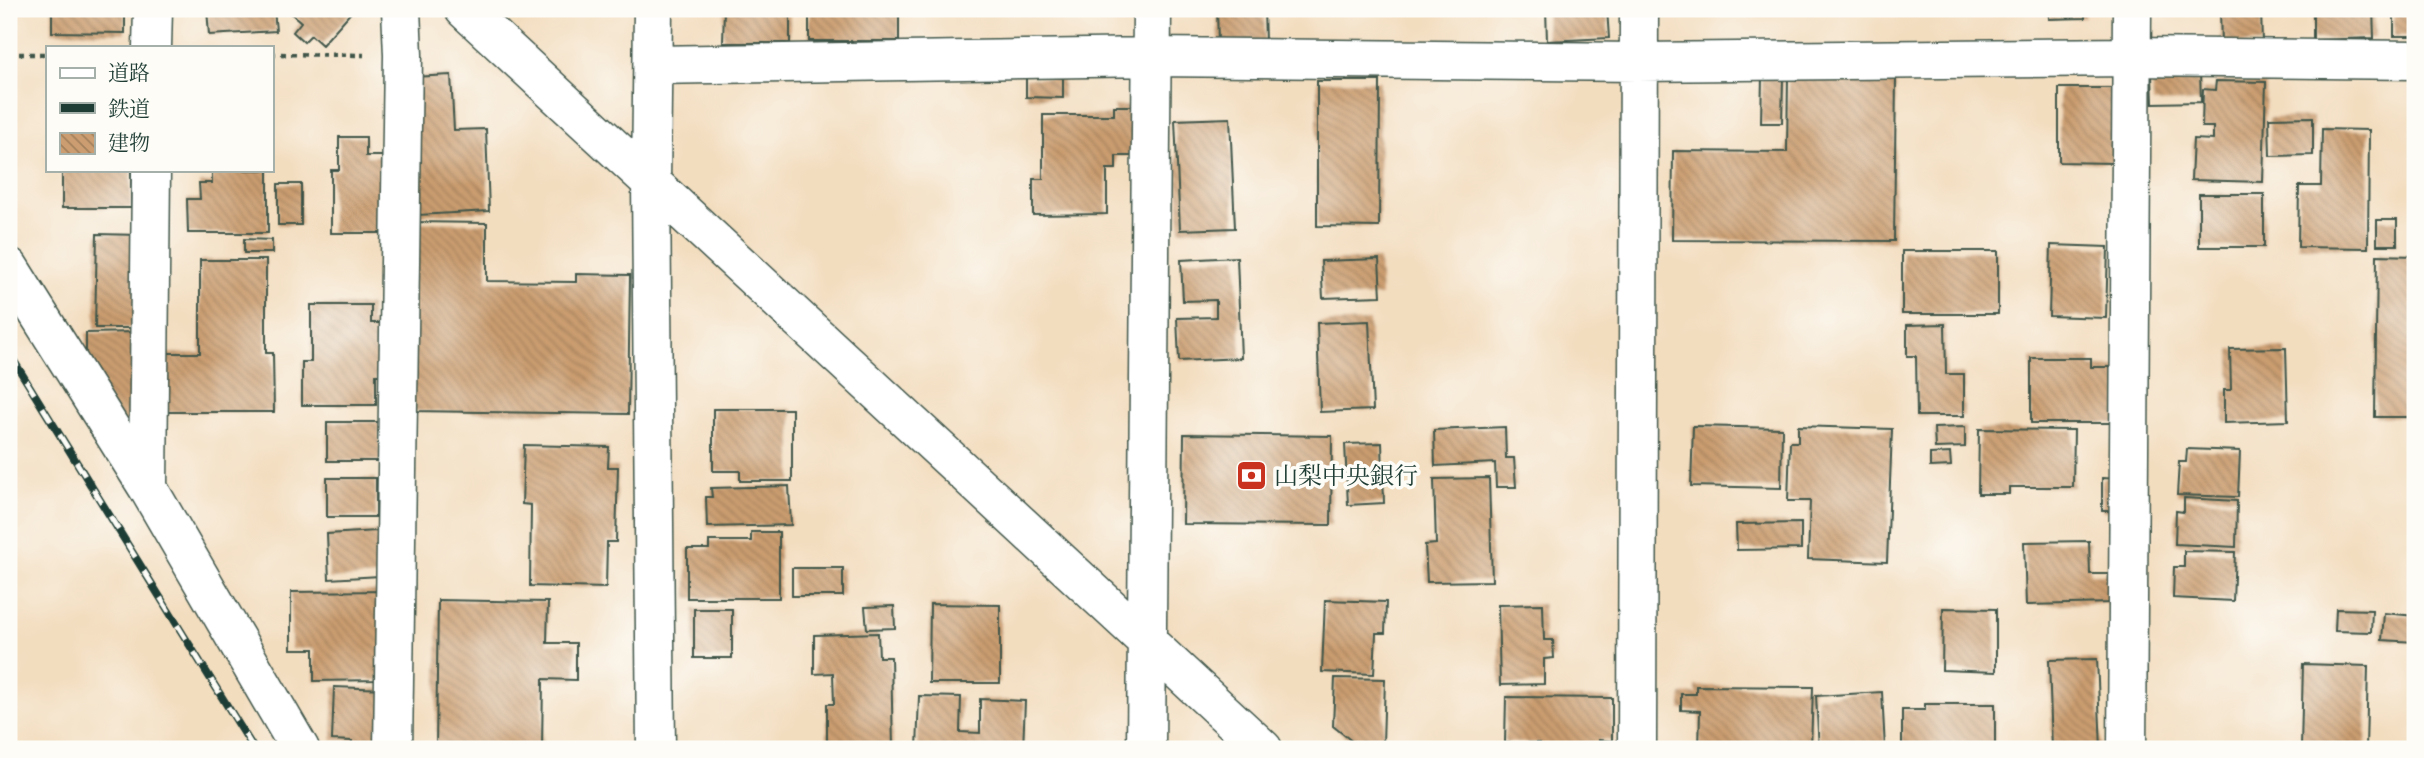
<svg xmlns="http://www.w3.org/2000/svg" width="2424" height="758" font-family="'IM FELL Great Primer','Noto Serif JP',serif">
<defs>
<pattern id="building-back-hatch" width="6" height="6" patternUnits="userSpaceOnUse" patternTransform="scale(1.75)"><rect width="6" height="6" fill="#cb9d70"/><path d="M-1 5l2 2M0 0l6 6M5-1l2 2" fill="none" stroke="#a4815d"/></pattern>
</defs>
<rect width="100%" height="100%" fill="#fdfcf7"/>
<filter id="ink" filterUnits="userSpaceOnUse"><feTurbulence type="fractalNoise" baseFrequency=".0143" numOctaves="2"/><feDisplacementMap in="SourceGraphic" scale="14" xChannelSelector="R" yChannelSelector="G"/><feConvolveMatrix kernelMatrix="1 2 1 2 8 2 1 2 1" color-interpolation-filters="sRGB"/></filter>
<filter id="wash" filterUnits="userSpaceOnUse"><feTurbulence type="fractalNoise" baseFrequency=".00686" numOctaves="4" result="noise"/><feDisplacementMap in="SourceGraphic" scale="28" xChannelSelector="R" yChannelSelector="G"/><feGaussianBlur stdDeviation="1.57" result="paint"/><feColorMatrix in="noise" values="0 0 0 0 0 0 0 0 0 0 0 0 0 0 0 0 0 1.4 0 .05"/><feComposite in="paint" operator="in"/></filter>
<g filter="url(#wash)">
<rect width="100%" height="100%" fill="#f3ddbf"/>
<g id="blocks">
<path fill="url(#building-back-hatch)" d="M52,9H125V33L52,32Z
M207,9H274L276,31L209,35Z
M286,9H354L322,45L311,35L304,42L293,32L301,22Z
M724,9H790V43H723Z
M809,9H899V41H809Z
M1217,9H1264L1265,41L1218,42Z
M1546,9H1607L1609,38L1547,41Z
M2049,9H2097V11H2085V18L2049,19Z
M2220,9H2261L2262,43L2221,44Z
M2313,9H2373L2374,38L2313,40Z
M2394,9H2415V36H2394Z
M2200,72L2201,102L2153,103L2152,74Z
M451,75L454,130L486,129L489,211L418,215L412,77Z
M1762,76L1783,77L1782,123H1761Z
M1788,76H1896L1894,241L1672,240L1673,151L1787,152Z
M1026,78H1063V98L1026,97Z
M1317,81H1380L1379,227L1317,226Z
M2216,81L2266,82L2263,182L2191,180L2193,139L2213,140V127H2202L2203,89L2215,90Z
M2059,88H2115L2114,163L2059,162Z
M1114,106H1133V156H1116V169H1107V214L1033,215V179H1043V115H1114Z
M2313,117V155L2270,156L2269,118Z
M1230,118L1235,228L1180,230L1175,120Z
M2322,129L2369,130L2368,248L2298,247L2299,186H2321Z
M339,137H366V156H390V233H331V170H339Z
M62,170H131V208H62Z
M212,170H268V233H188L187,199H200L199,183H212Z
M278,184H301V225H278Z
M2199,194H2264V247H2199Z
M2377,220H2397V245H2377Z
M413,222L487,223V281L576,282V274L630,275L628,414L411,411Z
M97,234L139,235L137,328H95Z
M244,239L272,240V253H244Z
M2051,245L2108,247L2106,318L2049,316Z
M1902,251H1998V314H1902Z
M2377,255L2415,256V417H2375Z
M1237,257L1241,358L1179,361L1177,318L1216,317V300L1183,301L1181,260Z
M1379,259L1381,296L1323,298L1321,261Z
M200,260H266V353H273L274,412H167V353H200Z
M311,305H371V323H387V375H376V405H302V362H311Z
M1369,321L1373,410L1320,412L1317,323Z
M1945,324L1946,374H1964V416H1917L1916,356H1907V325Z
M138,332L139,433H126L86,361V333Z
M2286,348L2288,421L2224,423V390H2231L2230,349Z
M2031,358H2091V367H2118V423H2031Z
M713,409H792V481H740V471H713Z
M327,422H380V461H327Z
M1693,426L1782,428L1781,488L1691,486Z
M1798,426L1892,429L1887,562L1808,559L1810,501H1788L1790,442H1798Z
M1505,427L1506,458H1514L1516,487H1496L1495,463L1435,466L1434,430Z
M1965,427V447L1935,448L1934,428Z
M1979,429L2074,430L2073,487H2009V494H1978Z
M1184,434L1332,436L1331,525L1183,524Z
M2410,442H2415V477H2410Z
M1382,443L1384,503L1348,505L1345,444Z
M524,445L609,447L608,467H618L616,542H607L606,588L530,586L531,505L522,504Z
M2187,449L2240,451L2238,497L2177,495L2179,462H2186Z
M1950,453L1951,466L1930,467V454Z
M327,478H376V517H327Z
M1489,478L1492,581L1427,582L1425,545L1436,544L1434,479Z
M2102,478L2120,479L2119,511H2102Z
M789,486L791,525L707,527L706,497H712L711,488Z
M2184,498L2237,501L2236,547L2175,544L2176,511L2184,512Z
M1801,523V549L1737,550L1736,524Z
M377,531L380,576L329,579L327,534Z
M751,532H779V598H687V549H709V541H751Z
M2089,541L2090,574H2111L2112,603L2026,605L2024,542Z
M2184,551L2235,552L2233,601L2173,598L2174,567H2184Z
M792,568H843V596H792Z
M387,591L379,680L314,681V649H291V592Z
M438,600L548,602L547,643H576V680L543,679L542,749H436Z
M1325,600L1386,602L1385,633H1376L1374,674L1322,672Z
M930,604L1000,605V683H929Z
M1543,604L1544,640H1553L1554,658L1544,659V684L1500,685L1498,605Z
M894,606L895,628L867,629L865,607Z
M1943,608L1996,609V672L1942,670Z
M694,609H732V658H694Z
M2336,609L2372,610L2371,632L2335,631Z
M2384,613L2415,616V642L2382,640Z
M878,633L879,657H891L893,749H827V704H834L833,673L814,674V635Z
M2097,659L2101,749H2052L2049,660Z
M2303,664L2368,666L2366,749H2301Z
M1335,678L1385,679L1383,744L1353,742L1333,726Z
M1696,686L1813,687L1811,749H1699L1700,711L1681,710V694H1696Z
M334,687L386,689L384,749H351L352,741L332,740Z
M1882,692L1885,749H1819L1816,696Z
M919,696L961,697L960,732L980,733V699L1025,701L1023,749H917Z
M1506,697L1612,698V741L1599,740V749H1540V743H1505Z
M1925,704H1995V749H1902V710H1925Z"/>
</g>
</g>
<g filter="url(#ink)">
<use href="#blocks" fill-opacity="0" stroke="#3f5549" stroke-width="2"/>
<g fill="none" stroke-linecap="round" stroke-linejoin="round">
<defs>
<path id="minor" d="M464,9L1263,749
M653,9L651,183L656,749
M152,47L153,9
M653,65L1152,57L1638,62L2133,57L2415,60
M9,267L148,488L300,749
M148,488L151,170
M393,749L403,55L401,9
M1146,749L1152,9
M1637,749L1639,9
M2127,749L2132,9"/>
</defs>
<use href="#minor" stroke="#3f5549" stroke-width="41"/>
<path stroke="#3f5549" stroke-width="4.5" stroke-dasharray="5 5" stroke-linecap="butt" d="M9,54H47
M271,54L364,55"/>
<use href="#minor" stroke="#fff" stroke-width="38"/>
<defs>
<path id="rail" d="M9,353L254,749"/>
</defs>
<use href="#rail" stroke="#1f3d34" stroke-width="8"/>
<use href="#rail" stroke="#fdfcf7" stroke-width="5" stroke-dasharray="16" stroke-linecap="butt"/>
</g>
</g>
<defs>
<symbol id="bank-square" viewBox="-11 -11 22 22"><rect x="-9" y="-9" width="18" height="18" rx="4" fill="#c8321e" stroke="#fdfcf7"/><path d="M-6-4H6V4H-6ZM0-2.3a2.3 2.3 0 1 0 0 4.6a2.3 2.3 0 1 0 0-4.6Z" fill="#fff"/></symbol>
</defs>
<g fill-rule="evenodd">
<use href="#bank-square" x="1234" y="458" width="35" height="35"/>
</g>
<g text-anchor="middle" stroke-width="7" stroke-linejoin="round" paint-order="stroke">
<g font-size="24" fill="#1f3d34" stroke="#fdfcf7" text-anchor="start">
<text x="1274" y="484">山梨中央銀行</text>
</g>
</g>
<rect width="2424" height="758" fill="none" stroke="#fdfcf7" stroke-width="35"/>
<rect x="46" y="46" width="228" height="126" fill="#fdfcf7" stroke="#a4b0a9" stroke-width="2"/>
<rect x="60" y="68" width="35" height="10" fill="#ffffff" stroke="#a4b0a9" stroke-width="2"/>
<text x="108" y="80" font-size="21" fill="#1f3d34">道路</text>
<rect x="60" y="103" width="35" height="10" fill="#1f3d34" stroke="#a4b0a9" stroke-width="2"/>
<text x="108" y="116" font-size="21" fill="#1f3d34">鉄道</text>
<rect x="60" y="133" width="35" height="21" fill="url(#building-back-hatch)" stroke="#a4b0a9" stroke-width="2"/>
<text x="108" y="150" font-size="21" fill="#1f3d34">建物</text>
</svg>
